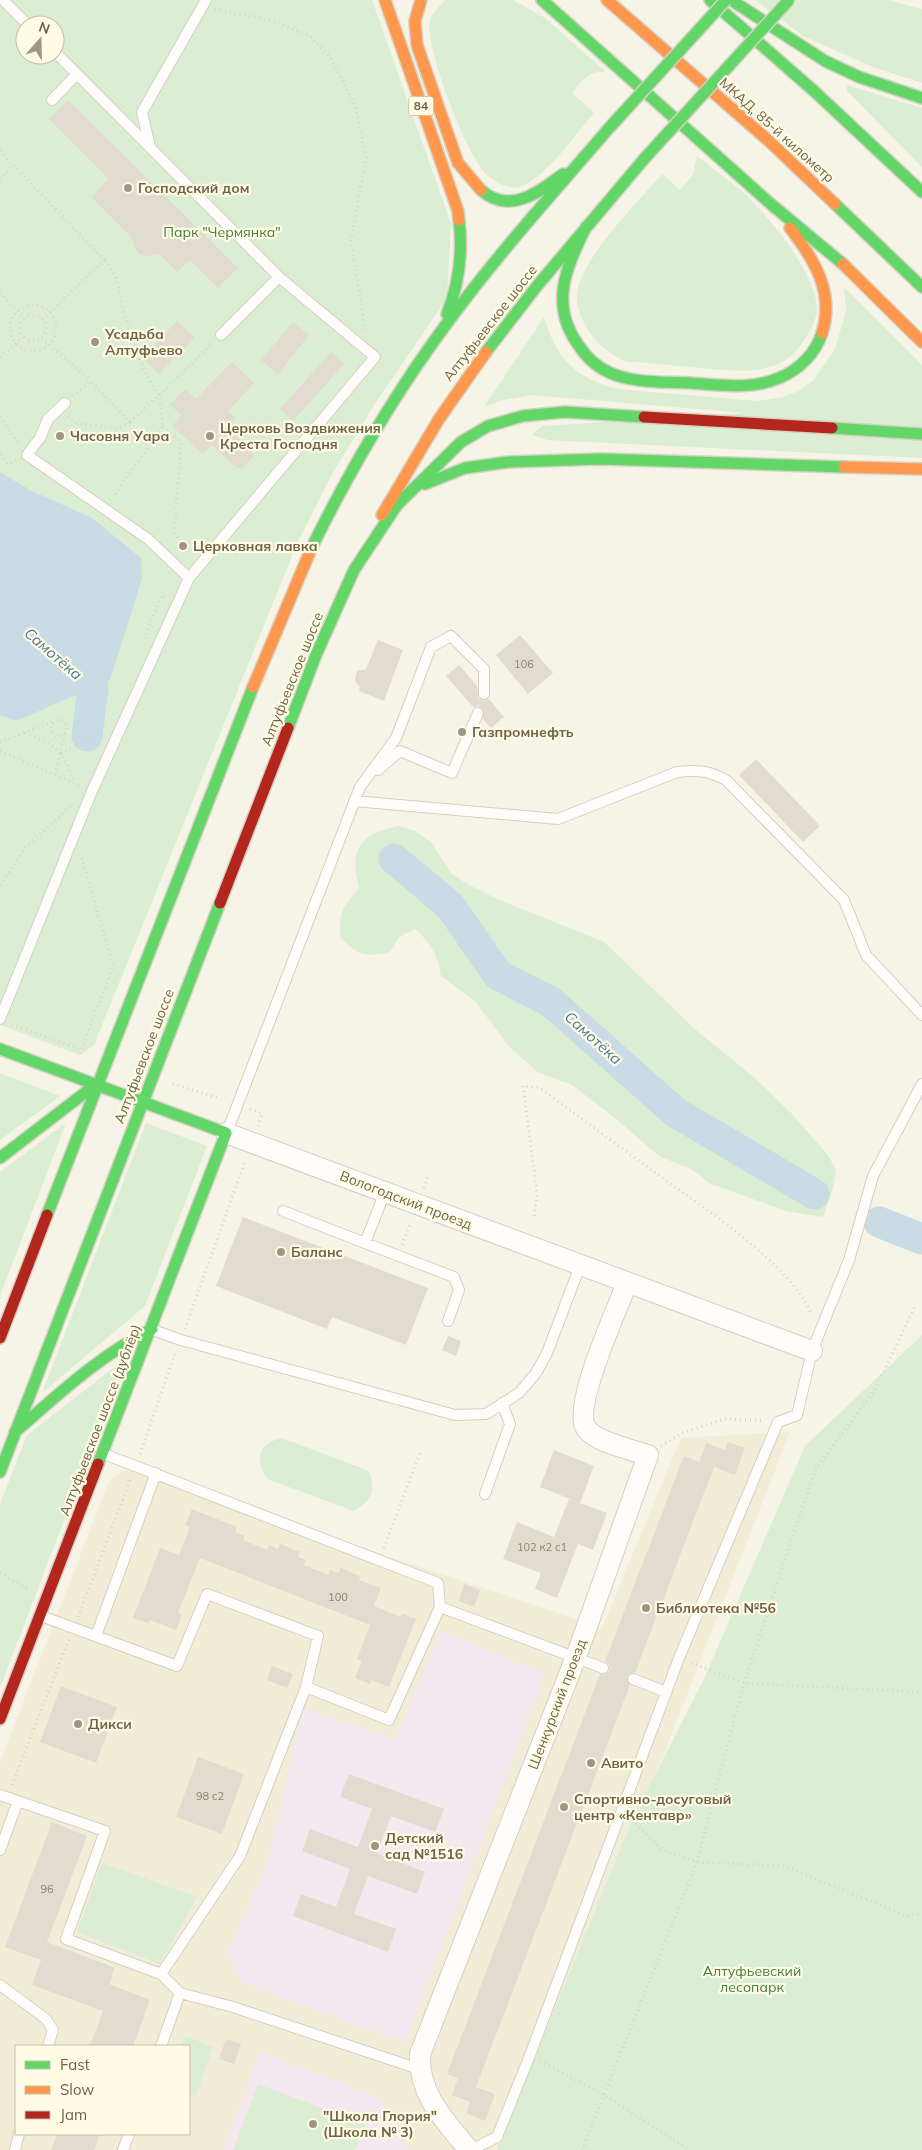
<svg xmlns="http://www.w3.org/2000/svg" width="922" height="2150" font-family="Mulish,sans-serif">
<rect width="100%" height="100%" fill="#f5f4e7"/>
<path fill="#f1edd7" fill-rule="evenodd" d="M790,1432L510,2146L493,2150H0V1762L109,1481L126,1468L602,1628L681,1438ZM16,2046H189V2134H16Z"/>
<path fill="#f5e8f0" d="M441,1631L545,1674L405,2043L242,1983L227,1955L267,1863L303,1708L395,1740Z
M260,2052L379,2097L408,2150H223Z"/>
<path fill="#dbedd2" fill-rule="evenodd" d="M0,0H372L451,224L447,298L374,405L332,474L296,546L94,1045L80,1055L0,1025ZM25,25H55V55H25Z
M445,0H513L545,18L606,72C589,70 582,80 572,93L594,113C574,135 547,178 519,187C509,190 495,182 488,176C467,158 428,53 429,25C429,16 439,6 445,0Z
M755,0H888L922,9V83L873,67L803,36Z
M847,85L922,108V167L847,91Z
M697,156C715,171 737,185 753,202C775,225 818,277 817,311C816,321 808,334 803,342C783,375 745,372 712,369C690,367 669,365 647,363C641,362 631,363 625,361C600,351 575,321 577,294C580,259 639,201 662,174L680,190L693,175Z
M844,287L922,365V458L548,440L532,435L542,426L746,413L532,395L503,400L484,407L544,317C556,359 576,378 617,389L757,401L783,397L799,391L814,380L835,349L846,311Z
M399,826L415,831L431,842L451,873L467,884L497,899L604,942L697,1031L755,1078L792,1114L827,1154L836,1170L833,1188L823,1217L786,1211L709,1183L693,1170L659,1156L615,1118L572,1085L537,1072L508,1045L475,1001L441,976C438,955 431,943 415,929L399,937L390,952C366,958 357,955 340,937C339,913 342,906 359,889C349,849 359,834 399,826Z
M0,1073L60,1096L0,1140Z
M66,1123L0,1296V1172Z
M146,1123L207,1146L145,1306L42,1393Z
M922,1335V2150H497L634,1816L704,1679L805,1446Z
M126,1358L0,1688V1504L27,1435Z
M282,1438L369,1471C376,1490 372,1501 354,1511L267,1479C255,1458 257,1444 282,1438Z
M102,1863L197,1897L160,1964L77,1932Z
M185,2036L213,2047L196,2096L189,2093V2046H182Z
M258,2084L365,2125L355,2150H233Z"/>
<path fill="#c9dce5" d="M0,472L30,490L92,518L141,558L142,579L110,680L16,721L0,715Z"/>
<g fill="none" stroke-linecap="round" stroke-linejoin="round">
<path stroke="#c9dce5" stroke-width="31" d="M0,608L93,689L87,736
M394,859L450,906L498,975L551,1002L675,1112L814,1194
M879,1222L922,1239"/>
</g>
<path fill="#e1dccf" d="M68,100L238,268L218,288L190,260L177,272L159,254L147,256L139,254L134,247L132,238L91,197L109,179L49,119Z
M177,321L195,338L159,374L142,358Z
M293,322L309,335L278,374L261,360Z
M331,352L344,364L293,421L280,409Z
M232,362L254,383L228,411L235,418L227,427L252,449L254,456L243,468H237L211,445L203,454L172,426L182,415L170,405L185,389L196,399Z
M520,635L553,673L528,694L496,655Z
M378,640L403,650L384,701L359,691L360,686L356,683L355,678L357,671L366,669Z
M459,665L477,686L478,698L484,701L489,699L504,717L491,728L483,719V709L478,706L474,708L446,676Z
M756,759L820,826L803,842L739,775Z
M243,1217L428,1288L406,1345L332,1317L327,1329L216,1286Z
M448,1336L461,1341L456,1356L442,1350Z
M728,1442L745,1448L735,1475L714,1467L635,1673H629L626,1677L630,1685L476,2087L495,2094L485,2121L466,2113L470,2102L452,2095L458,2078L447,2074L600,1674L605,1675L609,1671L610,1666L605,1661L684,1456L699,1462L706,1443L725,1450Z
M554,1450L594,1466L580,1503L540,1487Z
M569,1499L607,1513L593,1550L578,1544L557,1598L535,1589L541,1573L503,1559L517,1522L554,1537Z
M192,1509L237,1527L235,1532L244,1536L243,1540L267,1550L269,1545L278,1549L280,1544L300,1552L298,1557L306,1560L304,1565L328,1575L330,1570L338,1573L341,1568L360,1576L359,1580L381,1588L374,1606L401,1617L402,1613L416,1619L389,1687L371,1680L370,1684L355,1678L362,1661L357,1659L370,1625L200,1558L178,1613L182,1615L176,1630L150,1620L148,1623L133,1618L160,1548L179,1555L190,1527L185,1525Z
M464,1584L480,1590L474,1607L459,1601Z
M272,1666L293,1674L287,1688L267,1680Z
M61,1686L117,1707L96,1763L40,1742Z
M198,1757L244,1774L222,1834L176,1817Z
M349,1774L444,1809L435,1832L391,1816L377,1853L425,1872L417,1894L368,1876L354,1914L396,1929L388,1952L293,1916L301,1894L336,1907L350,1869L302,1851L310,1829L358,1847L372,1809L340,1797Z
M52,1822L87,1836L47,1942L115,1968L109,1984L150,2000L133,2046H90L103,2011L32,1985L41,1960L5,1947Z
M226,2039L241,2044L234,2064L219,2059Z
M57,2134H100L94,2150H51Z"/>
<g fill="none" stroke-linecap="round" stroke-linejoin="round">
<defs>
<path id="lane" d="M3,0L28,25
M52,100L77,74
M150,147L142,112L206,0
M221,335L279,277
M65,403L48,419L40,438L27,455L148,539L189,578
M378,770L400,751L452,773L478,713
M354,801L558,819L677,772C695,770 709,770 726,780L844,900L866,955L922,1015
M0,1019L92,791L189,578L375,357L279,277L55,52
M227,1132L360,787L396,738L431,647L451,636L484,669V694
M283,1211L365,1243L385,1192
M365,1243L454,1277L459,1290L448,1321
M153,1330L181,1340L455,1415L486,1414L519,1393L536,1373L547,1353L580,1266
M104,1454L438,1583L440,1607L603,1668
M485,1494L510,1424L502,1403
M41,1616L177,1666L207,1594L318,1636L306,1687L389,1720L440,1607
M96,1636L156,1473
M633,1679L666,1692
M0,1795L105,1831L66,1939L161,1974L180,1993L233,2007L419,2069
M0,1850L18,1801
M161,1974L240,1856L306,1687
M0,1985L46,2019L53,2030L48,2046
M161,2046L180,1993
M15,2150L19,2134
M123,2150L129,2134
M471,2150L497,2137L530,2055L679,1658L778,1422L797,1415L812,1351L849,1260L873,1176L922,1084"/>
<path id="street" d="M226,1133L812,1351
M469,2150C445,2121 418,2094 420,2054L576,1657L648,1455C632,1450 595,1442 586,1428C572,1406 617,1310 627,1283"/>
<path id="fast" d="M542,0L772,205L843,264
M710,0L814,91L922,192
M731,0L825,61L859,77L922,98
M481,190C509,215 538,193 563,174
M835,204L922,287
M586,227C565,270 548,307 582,350C591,363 606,373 622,377C644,383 667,382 690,383C720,385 751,390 779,378C799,370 816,353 822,333
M447,314C459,284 463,253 459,220
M486,352L537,286L644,159
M832,428L922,434
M425,484L465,468L508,462L601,459L844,467
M312,547C350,470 394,395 445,326C496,256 554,192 610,127
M288,728L316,655L354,570L397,505L461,442L488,426L523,416L565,412L644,417
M0,1049L226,1133L98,1464
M0,1158L95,1085
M47,1215L253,687
M15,1432C59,1394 100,1355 152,1329
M0,1472L220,903"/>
<path id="slow" d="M385,0L458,211L459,220
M421,0L415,21L417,45L458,163L481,190
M607,0L769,141L835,204
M790,228C814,259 835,293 822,333
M843,264L922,342
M844,467L922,469
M382,515L439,419L486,352
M253,687L312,547"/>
<path id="jam" d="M644,417L832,428
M220,903L288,728
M0,1338L47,1215
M0,1719L98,1464"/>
</defs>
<use href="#lane" stroke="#d4cfc2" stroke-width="12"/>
<use href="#street" stroke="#d4cfc2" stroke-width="22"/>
<use href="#fast" stroke="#d6d1c3" stroke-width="14"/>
<use href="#slow" stroke="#d6d1c3" stroke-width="14"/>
<use href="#jam" stroke="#d6d1c3" stroke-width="14"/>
<path stroke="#d9d4cc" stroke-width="3" stroke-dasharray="1 4" stroke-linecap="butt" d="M215,9L269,20L309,35L331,58L355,106L366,157L351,241L363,316V330
M0,151L104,260L43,319
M0,179L13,165
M0,293L24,318
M10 328a23 23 0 1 1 46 0a23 23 0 1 1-46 0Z
M20 328a13 13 0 1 1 26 0a13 13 0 1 1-26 0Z
M42,338L91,381
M0,357L23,337
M73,396L91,381L130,422L159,395C141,371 133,342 124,313C118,294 121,275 104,260
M68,416L77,423L117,429L130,422
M0,417L19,444
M163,426L181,442L174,534L178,541
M0,455L8,464L17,459
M115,494L163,426L159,395L213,343
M144,639L162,595L166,597
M51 728a8 8 0 1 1 16 0a8 8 0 1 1-16 0Z
M25,733C55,745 65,751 74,783
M0,742L52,722
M0,751L80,786
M61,753L104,733
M55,774L65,733
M0,885L26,847L72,805
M12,1024L81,1050L113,966L81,855
M173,1084L221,1099
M250,1109L262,1114L258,1126
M424,1188L428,1176
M534,1216L537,1194L523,1086L540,1088C582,1119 624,1150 665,1180C709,1212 791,1265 812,1315
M402,1245L411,1222
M185,1329L245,1161
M661,1446L682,1433L724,1419L764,1421
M140,1454L176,1351
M384,1548L421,1450
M0,1573L28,1589
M78,1617L131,1478
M691,1663L744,1683L922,1692
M12,1785L69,1639
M632,1820L661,1849L697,1862L785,1866L906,1916L922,1913
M540,2061L604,2095L690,2150
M582,2150L697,1862L744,1683L815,1470L875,1390L916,1304"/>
<use href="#lane" stroke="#fefdfb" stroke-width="10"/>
<use href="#street" stroke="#fefdfb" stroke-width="20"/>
<use href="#fast" stroke="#63d668" stroke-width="11"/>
<use href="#slow" stroke="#ff974d" stroke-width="11"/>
<use href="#jam" stroke="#b3261e" stroke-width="11"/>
<defs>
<path id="fast-bridge" d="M610,127L726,0
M644,159L789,0"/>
</defs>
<use href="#fast-bridge" stroke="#d6d1c3" stroke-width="14" stroke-linecap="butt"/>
<use href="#fast-bridge" stroke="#63d668" stroke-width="11"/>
</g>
<g fill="#a09580" stroke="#fffce6" stroke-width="2">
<circle cx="128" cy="188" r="5"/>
<circle cx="95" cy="342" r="5"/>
<circle cx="60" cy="436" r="5"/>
<circle cx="210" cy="436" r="5"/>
<circle cx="183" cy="546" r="5"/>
<circle cx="462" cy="732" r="5"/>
<circle cx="281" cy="1252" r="5"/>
<circle cx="646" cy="1608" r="5"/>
<circle cx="78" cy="1724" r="5"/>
<circle cx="591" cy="1763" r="5"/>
<circle cx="564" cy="1807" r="5"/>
<circle cx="375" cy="1846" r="5"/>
<circle cx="313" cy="2124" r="5"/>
</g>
<g text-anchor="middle" stroke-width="4.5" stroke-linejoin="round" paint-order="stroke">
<g font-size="11" fill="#90826d">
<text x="524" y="668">106</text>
<text x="542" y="1551">102 к2 с1</text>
<text x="338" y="1601">100</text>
<text x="210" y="1800">98 с2</text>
<text x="47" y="1893">96</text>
</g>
<rect fill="#fffce6" stroke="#9c9078" stroke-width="1" x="408.5" y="96.5" width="25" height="19" rx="4"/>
<g font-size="12" font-weight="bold" fill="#726249">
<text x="421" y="110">84</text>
</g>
<g font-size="14" fill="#726249" stroke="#fffce6">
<text transform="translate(777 130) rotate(42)" y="5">МКАД, 85-й километр</text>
<text transform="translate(490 323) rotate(-52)" y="5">Алтуфьевское шоссе</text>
<text transform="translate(292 679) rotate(-68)" y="5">Алтуфьевское шоссе</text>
<text transform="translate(144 1056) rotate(-69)" y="5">Алтуфьевское шоссе</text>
<text transform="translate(406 1200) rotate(21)" y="5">Вологодский проезд</text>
<text transform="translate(100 1420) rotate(-69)" y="5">Алтуфьевское шоссе (дублёр)</text>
<text transform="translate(557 1704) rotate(-69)" y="5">Шенкурский проезд</text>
</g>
<g font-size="14" font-weight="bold" fill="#726249" stroke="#fffce6" text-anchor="start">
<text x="138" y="193">Господский дом</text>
<text x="105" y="339">Усадьба<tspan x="105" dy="16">Алтуфьево</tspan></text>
<text x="220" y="433">Церковь Воздвижения<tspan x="220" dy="16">Креста Господня</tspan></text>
<text x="70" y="441">Часовня Уара</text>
<text x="193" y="551">Церковная лавка</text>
<text x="472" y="737">Газпромнефть</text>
<text x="291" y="1257">Баланс</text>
<text x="656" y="1613">Библиотека №56</text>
<text x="88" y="1729">Дикси</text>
<text x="601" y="1768">Авито</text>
<text x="574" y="1804">Спортивно-досуговый<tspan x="574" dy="16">центр «Кентавр»</tspan></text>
<text x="385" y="1843">Детский<tspan x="385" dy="16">сад №1516</tspan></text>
<text x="323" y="2121">"Школа Глория"<tspan x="323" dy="16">(Школа № 3)</tspan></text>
</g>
<g font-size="14" fill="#457d43" stroke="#fffce6">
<text x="222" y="237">Парк "Чермянка"</text>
<text x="752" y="1976">Алтуфьевский<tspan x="752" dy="16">лесопарк</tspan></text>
</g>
<g font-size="15" font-style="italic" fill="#4c7899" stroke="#fffce6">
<text transform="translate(53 654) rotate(41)" y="5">Самотёка</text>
<text transform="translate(593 1038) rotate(42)" y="5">Самотёка</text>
</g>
</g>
<rect x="15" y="2045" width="175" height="90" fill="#fffce6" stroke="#c7bea7"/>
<rect x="25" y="2061" width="25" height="8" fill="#63d668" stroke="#c7bea7"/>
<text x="60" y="2070" font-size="15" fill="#726249">Fast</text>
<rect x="25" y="2086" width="25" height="8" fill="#ff974d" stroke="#c7bea7"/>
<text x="60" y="2095" font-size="15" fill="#726249">Slow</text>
<rect x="25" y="2111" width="25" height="8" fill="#b3261e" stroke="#c7bea7"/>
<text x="60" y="2120" font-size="15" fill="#726249">Jam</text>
<g transform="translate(40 40) rotate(20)"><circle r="24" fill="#fffce6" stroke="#c7bea7"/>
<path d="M0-4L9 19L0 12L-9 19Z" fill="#a09580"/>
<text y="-8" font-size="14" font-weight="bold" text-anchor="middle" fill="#726249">N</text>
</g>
</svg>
